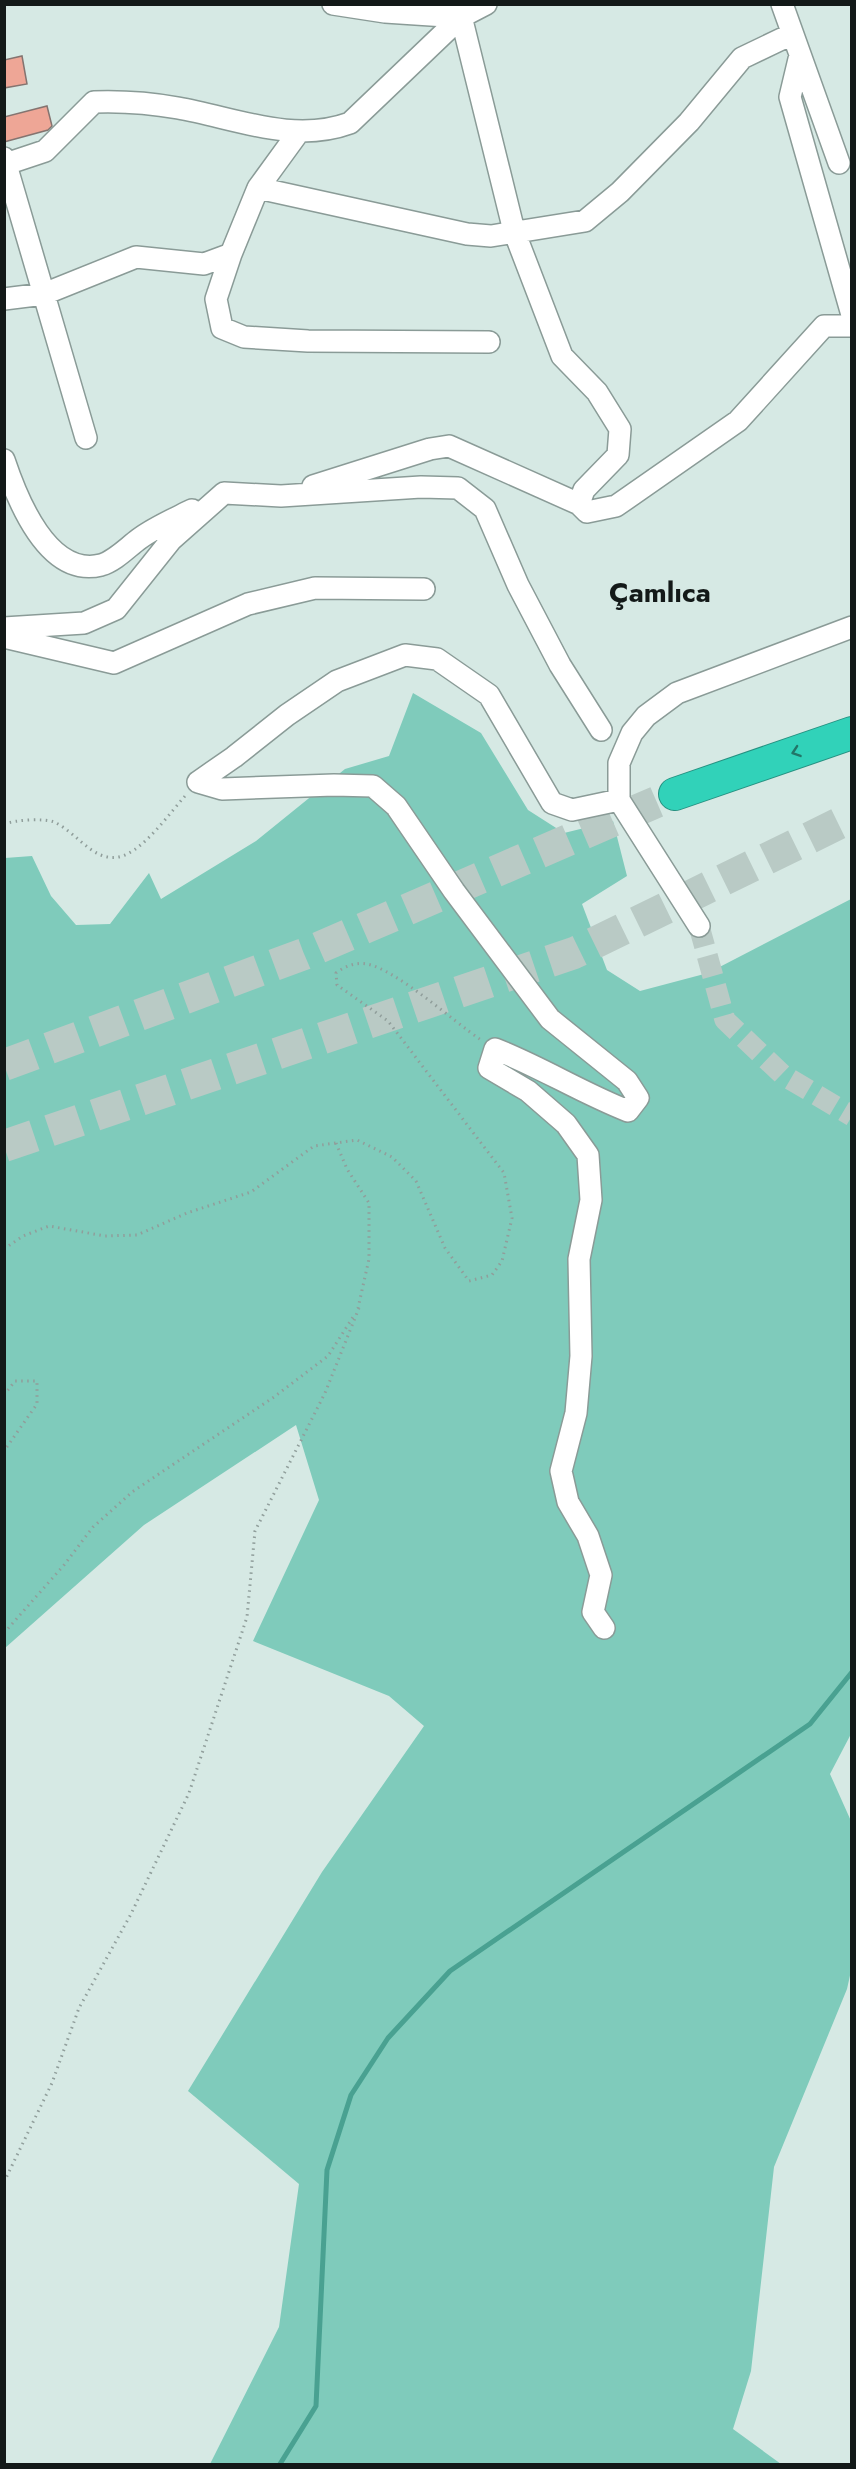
<svg xmlns="http://www.w3.org/2000/svg" width="856" height="2469" font-family="Jost,sans-serif">
<rect width="100%" height="100%" fill="#d6e9e4"/>
<path fill="#7fcbbb" d="M413,693L481,733L528,810L564,833L613,821L627,876L582,904L607,970L640,991L708,973L851,899L852,1732L830,1774L851,1821V1971L847,1989L774,2167L751,2371L733,2429L781,2464H210L279,2327L299,2184L188,2091L322,1872L424,1726L389,1696L253,1641L319,1500L296,1425L144,1525L5,1648V858L32,856L51,896L76,925L110,924L149,873L161,899L256,841L345,769L389,756Z"/>
<g fill="none" stroke-linecap="round" stroke-linejoin="round">
<path stroke="#49a191" stroke-width="5" d="M280,2464L316,2406L327,2170L351,2095L388,2038L450,1971L810,1724L852,1672"/>
</g>
<path fill="#eea696" stroke="#847470" stroke-width="1.5" d="M22,56L27,84L4,88V60Z
M47,106L52,126L48,130L4,142V117Z"/>
<g fill="none" stroke-linecap="round" stroke-linejoin="round">
<path stroke="#b9cac5" stroke-width="21" stroke-dasharray="21 10" stroke-linecap="butt" d="M699,926L725,1020L783,1075L852,1116"/>
<path stroke="#b9cac5" stroke-width="32" stroke-dasharray="32 16" stroke-linecap="butt" d="M4,1065L304,954L675,794
M4,1146L574,953L852,817"/>
<defs>
<path id="minor" d="M333,4L385,12L461,17L486,4
M458,4L514,231L562,356L597,392L620,429L618,455L584,490L579,504L587,512L616,506L738,421L824,326H852
M782,4L839,163
M800,55L790,97L852,315
M4,158L86,438
M6,164L45,151L94,102C122,101 150,103 178,108C235,118 293,144 350,123L461,17
M258,188L298,133
M231,254L216,299L222,328L244,337L308,341L489,342
M4,299L44,294L136,257L204,264L231,254L258,188L467,234L491,236L585,221L620,192L689,122L742,58L792,34
M4,460C17,499 48,578 101,565C115,561 128,547 139,539C155,527 174,519 192,510
M313,486L430,449L449,446L579,504
M4,628L84,623L116,609L171,540L224,493L281,496L421,487L458,488L485,509L518,585L560,665L601,730
M4,637L114,663L248,604L315,588L424,589
M198,782L222,789L334,785L373,786L396,806L454,891L550,1019L627,1081L638,1098L628,1111C582,1093 541,1067 495,1049L489,1068L528,1091L566,1124L588,1155L591,1200L579,1259L581,1356L576,1413L561,1471L568,1502L588,1536L601,1575L593,1612L604,1628
M198,782L234,757L287,715L337,681L405,655L437,659L489,695L552,803L572,810L619,800
M699,926L619,800V763L632,733L646,716L677,693L852,627"/>
<path id="highway" d="M675,794L852,733"/>
</defs>
<use href="#minor" stroke="#8a9b97" stroke-width="24"/>
<use href="#highway" stroke="#269181" stroke-width="34"/>
<path stroke="#909e9b" stroke-width="3" stroke-dasharray="1.5 4.5" stroke-linecap="butt" d="M4,824C15,820 44,818 54,822C81,834 99,874 134,850C153,837 170,813 185,796
M336,1143L347,1169L369,1203V1259L358,1308
M4,1249L23,1236L49,1226L105,1236L137,1235L187,1213L251,1192L314,1146L357,1140L392,1157L416,1181L445,1248L469,1281L492,1275L502,1261L512,1218L504,1173L388,1021L337,985L336,973C345,966 356,962 367,964C397,970 453,1021 481,1040
M4,1395L15,1381H37V1404L4,1451
M4,1633L64,1565L93,1527L132,1492L274,1397L328,1356L355,1314
M4,2182L52,2083L79,2008L131,1914L189,1793L247,1617L255,1531L325,1393L359,1308"/>
<use href="#minor" stroke="#fff" stroke-width="21"/>
<use href="#highway" stroke="#31d2b9" stroke-width="32"/>
</g>
<defs><path id="oneway-chevron" d="M-2-3.5L2.5 0L-2 3.5" fill="none" stroke-width="1.6" stroke-linecap="round" stroke-linejoin="round" transform="scale(1.5)"/></defs>
<use stroke="#227668" href="#oneway-chevron" transform="translate(796 752) rotate(161)"/>
<g text-anchor="middle" stroke-width="5" stroke-linejoin="round" paint-order="stroke">
<g font-size="28" font-weight="bold" fill="#131918" stroke="#d6e9e4">
<text x="660" y="602">Çamlıca</text>
</g>
</g>
<rect width="856" height="2469" fill="none" stroke="#131918" stroke-width="12"/>
</svg>
